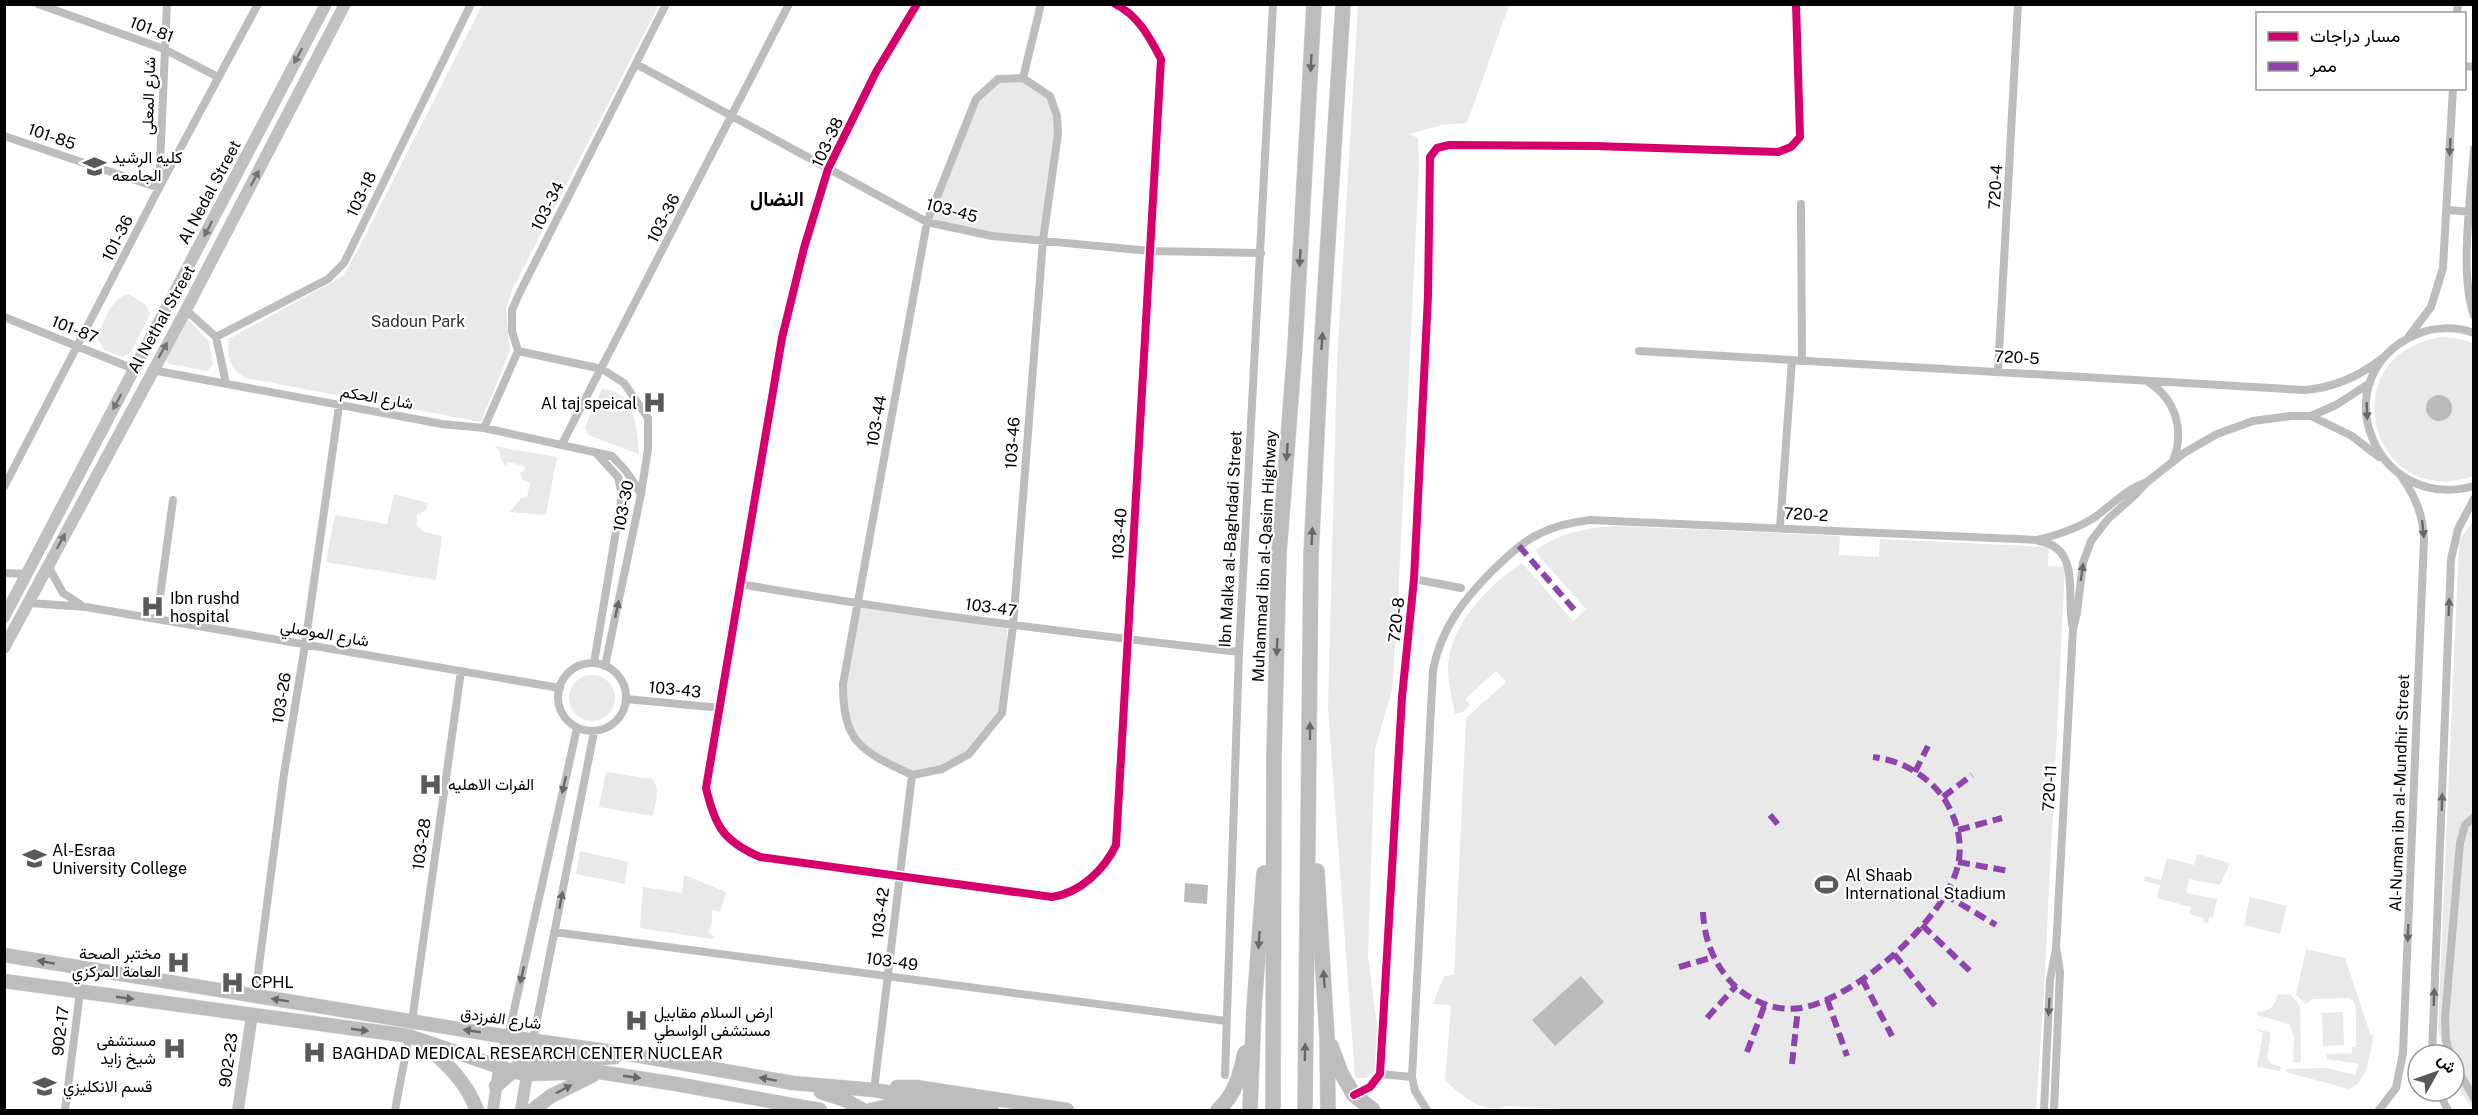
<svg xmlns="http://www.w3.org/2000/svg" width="2478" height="1115" font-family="'Public Sans',Vazirmatn,sans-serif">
<rect width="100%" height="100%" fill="#fff"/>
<path fill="#e9e9e9" d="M482,5H659L512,290L506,309L510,350L481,422L246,378C230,370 226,356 229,339L343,276L360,246Z
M1358,5H1509L1467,123L1442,125L1409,134L1418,138L1419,167L1397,622L1392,690L1375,749L1368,956L1378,1034V1068L1366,1078H1355L1328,708L1337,361Z
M1023,78L1050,96L1057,116L1043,240L927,222L976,99L998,79Z
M129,294L146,305L150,314L131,352L123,357L104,350L97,338C102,324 113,295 129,294Z
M187,318L209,342L213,364L207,371L169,364L166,359Z
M2441,337L2455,338L2474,343L2473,476C2372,512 2328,356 2441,337Z
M602,389C635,390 637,428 639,454L588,435L585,427Z
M494,446L557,457L546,515L510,512L521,498L527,497L530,483L523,480L520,473L525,469L524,466L508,462L506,466L501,459L499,450Z
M394,494L428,503L426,510L417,515V525L422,531L442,536L436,580L326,562L335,515L387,524Z
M2473,521V1110L2454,1082V1055H2444L2438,1028L2459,541Z
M1616,526L1840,536L1839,555L1879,557L1880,539L2049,547L2048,566L2065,567L2044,993L2036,1110H1584L1507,1106C1482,1115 1462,1096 1445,1080L1451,1005L1433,1004L1444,976L1454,975L1466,718L1506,682L1496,671L1465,699L1470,705L1463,712L1455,714C1452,699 1448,683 1448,667C1450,625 1488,585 1522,563L1573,621L1586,609L1538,555L1536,550C1561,532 1586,528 1616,526Z
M858,605L1007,629L1008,661L1002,713L969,754L942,769L912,775L851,742L843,684Z
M569 698a23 23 0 1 1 46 0a23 23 0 1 1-46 0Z
M606,772L652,779C661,788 655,803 653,816L599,807Z
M580,851L628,862L625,884L576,874Z
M2197,854L2230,863L2220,885L2189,879L2186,893L2217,899L2213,917L2210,916L2208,923L2203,922L2204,918L2189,914L2191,907L2157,898L2160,885L2144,881L2145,876L2161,880L2167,858L2194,865Z
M684,875L726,892L720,912L712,910V922L708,932L714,936L712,939L640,928L643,887L682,893Z
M2250,897L2287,906L2280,934L2244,925Z
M2306,949L2345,958L2371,1036L2374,1035C2369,1054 2369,1081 2349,1089L2286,1072V1069L2327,1068L2355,1075L2359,1064L2327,1059V1054L2352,1053V1047H2356V1009L2353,1000L2348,998L2312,999L2306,1004L2296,995Z
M2278,994L2291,995L2300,1006L2301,1062H2293L2294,1036L2289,1024L2257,1015L2258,1012C2270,1012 2275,1005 2278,994Z
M2343,1012L2344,1045L2323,1046L2322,1013Z
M2254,1028L2271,1033L2267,1058L2272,1064L2281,1067L2280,1071L2257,1067L2263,1033Z"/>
<path fill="#bbb" d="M2426 408a13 13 0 1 1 26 0a13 13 0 1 1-26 0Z
M1185,883L1208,885L1207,904L1184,902Z
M1581,976L1604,1002L1555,1046L1532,1020Z"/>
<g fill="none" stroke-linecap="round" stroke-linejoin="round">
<defs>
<path id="primary" d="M4,955L508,1037L641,1056L793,1083L874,1090L992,1110
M4,981L409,1036L511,1071L529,1074L599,1072L676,1084L820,1110
M424,1045C448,1064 466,1082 477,1110
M496,1086L522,1063L615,1057
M897,1087H916L1067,1110
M821,1092L845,1100L863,1110
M533,1110L551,1096L593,1075
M871,1110L888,1106L938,1110"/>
<path id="highway" d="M1317,871L1327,1038L1328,1110
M1331,1046L1341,1073L1354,1095L1373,1110
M1218,1110C1235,1095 1240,1075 1245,1053
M1250,1110L1254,1009L1264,873
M1273,1110L1274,756L1279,554L1295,347L1314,4
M1305,1110L1311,556L1321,352L1343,4"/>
</defs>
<use href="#primary" stroke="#dbdbdb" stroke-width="15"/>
<use href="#highway" stroke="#dbdbdb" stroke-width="16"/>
<path stroke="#bdbdbd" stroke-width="8" d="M38,4L164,49L218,77
M917,4L876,72L828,169L804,248L782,338L706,788C715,826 723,841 760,857L1052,897C1080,893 1104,870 1116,845L1161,59C1150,38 1138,15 1115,4
M2457,14L2458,4
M636,64L927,222L992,236L1150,251L1261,253
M2464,66L2474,67
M1023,78L1041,4
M4,136L159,188L167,4
M2474,149C2471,196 2459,273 2474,316
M1801,204L1802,361
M2447,210L2473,212
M186,310L216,337L226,383
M4,317L134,369
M2474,333C2455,326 2433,327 2415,335C2321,377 2374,514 2474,486
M2409,336L2431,307L2443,268L2453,88
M216,337L328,279L344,263L471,4
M518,351L602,369L624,383L648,418V449L641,494L605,666
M1639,351L2304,390C2335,388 2360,376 2384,357
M152,370L442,424L484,428L612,456L626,471L641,494
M1998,371L2018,4
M2147,381C2176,399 2185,430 2173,461
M2311,416L2352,436L2379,457
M484,428L518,351L512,331V310L519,294L666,4
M562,444L789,4
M4,487L159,188L258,4
M1780,528L1792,360
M2039,541C2083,548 2065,599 2073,629L2056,949L2050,980L2044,1110
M48,566L63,593L80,604
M4,573L27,574
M1414,579L1461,588
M740,584C906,613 1072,633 1239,652
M29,603L86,607L560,688
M157,619L173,500
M2073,629L2077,613L2083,563L2091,541L2108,519L2135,495L2147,482L2184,453L2217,434L2253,421L2291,416H2311L2336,405L2370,383
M594,663L622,495L618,477L597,454
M558 697a34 34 0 1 1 68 0a34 34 0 1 1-68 0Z
M626,699L721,708
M912,775C862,751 843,744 843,684L927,222L976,99L998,79L1023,78
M912,775L942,769L969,754L1002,713L1013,626L1043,240L1058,134L1057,116L1050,96L1023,78
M554,932L1226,1021
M255,996L284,774L305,645L339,406
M412,1021L461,671
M508,1037L577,728
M533,1040L594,732
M2432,1055L2451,559L2458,529L2474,499
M2450,1055L2446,1040L2445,1019L2460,843L2465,825L2474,817
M2454,1064L2474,1098
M1380,1074L1412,1077
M1225,1075L1239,652L1273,4
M874,1090L912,775
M2438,1091L2448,1110
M1354,1095L1370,1087L1380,1074L1402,697L1414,579L1428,296L1430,157L1437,148L1449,145L1595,146L1778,152L1791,147L1800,137L1796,4
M65,1110L80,992
M395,1110L409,1036
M1427,1110L1415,1091L1412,1077L1433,670C1441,628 1464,599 1494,569C1509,555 1523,541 1541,533C1557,525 1573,522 1590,520L2037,540C2058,535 2077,529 2095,517C2112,505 2126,489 2147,482
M2054,1110L2060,972L2057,952
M2379,1110L2396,1088L2403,1053L2424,539C2423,514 2415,496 2401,476"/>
<path stroke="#c0c0c0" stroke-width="12" d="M4,617L326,4
M4,648L186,310L345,4
M238,1110L252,1015
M493,1110L499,1069L508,1037
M521,1110L533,1040"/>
<use href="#primary" stroke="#bdbdbd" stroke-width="14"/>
<use href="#highway" stroke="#bdbdbd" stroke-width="15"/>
<path stroke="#8e44ad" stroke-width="6" stroke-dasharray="12 6" stroke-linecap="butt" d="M1519,546L1578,614
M1915,772L1928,746
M1943,797L1972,775
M1770,815L1781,828
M1958,830L2002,818
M1958,862L2009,871
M1944,894L1996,925
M1703,912C1704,938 1713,962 1731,982C1749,1001 1776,1012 1801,1008C1855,999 1946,919 1958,865C1963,842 1957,820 1945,800C1929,776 1901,760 1873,757
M1922,925L1970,971
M1894,954L1936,1007
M1679,967L1714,957
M1862,979L1892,1036
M1827,999L1847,1056
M1707,1018L1736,986
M1747,1052L1765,1004
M1792,1064L1798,1008"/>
<defs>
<path id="cycleway" d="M917,4L876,72L828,169L804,248L782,338L706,788C715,826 723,841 760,857L1052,897C1080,893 1104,870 1116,845L1161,59C1150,38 1138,15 1115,4
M1354,1095L1370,1087L1380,1074L1402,697L1414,579L1428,296L1430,157L1437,148L1449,145L1595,146L1778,152L1791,147L1800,137L1796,4"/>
</defs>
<use href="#cycleway" stroke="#fff" stroke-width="11"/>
<use href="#cycleway" stroke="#d6006c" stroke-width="8"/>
</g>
<defs><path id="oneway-solid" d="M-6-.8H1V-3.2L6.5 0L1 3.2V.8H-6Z" transform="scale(1.5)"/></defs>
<g fill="#737373">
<use href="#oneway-solid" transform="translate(298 56) rotate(118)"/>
<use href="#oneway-solid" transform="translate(255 178) rotate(-62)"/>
<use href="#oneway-solid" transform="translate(208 229) rotate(118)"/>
<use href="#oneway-solid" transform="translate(163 350) rotate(-60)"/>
<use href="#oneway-solid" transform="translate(117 402) rotate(118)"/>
<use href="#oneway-solid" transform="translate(61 541) rotate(-62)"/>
</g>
<g fill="#686868">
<use href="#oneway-solid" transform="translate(1311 63) rotate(93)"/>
<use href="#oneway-solid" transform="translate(2450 147) rotate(93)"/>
<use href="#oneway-solid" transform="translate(1300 258) rotate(93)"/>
<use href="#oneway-solid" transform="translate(1322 341) rotate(-86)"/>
<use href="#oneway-solid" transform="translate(2367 411) rotate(88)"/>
<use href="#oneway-solid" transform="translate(1287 452) rotate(94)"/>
<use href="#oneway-solid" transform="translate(2423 529) rotate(84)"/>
<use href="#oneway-solid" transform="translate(1312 536) rotate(-87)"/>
<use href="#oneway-solid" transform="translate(2082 572) rotate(-82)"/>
<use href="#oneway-solid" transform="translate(2449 607) rotate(-88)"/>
<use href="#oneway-solid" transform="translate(617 609) rotate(-78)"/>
<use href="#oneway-solid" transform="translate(1277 647) rotate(92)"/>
<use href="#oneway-solid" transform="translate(1310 731) rotate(-90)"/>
<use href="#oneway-solid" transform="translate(564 785) rotate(103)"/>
<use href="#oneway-solid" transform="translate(2442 802) rotate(-88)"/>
<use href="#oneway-solid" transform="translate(561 900) rotate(-79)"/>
<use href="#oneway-solid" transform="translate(2408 933) rotate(92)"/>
<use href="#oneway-solid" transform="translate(1259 940) rotate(94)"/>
<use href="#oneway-solid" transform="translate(46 962) rotate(-170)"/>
<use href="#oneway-solid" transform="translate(522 975) rotate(103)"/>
<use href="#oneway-solid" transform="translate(1324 979) rotate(-94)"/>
<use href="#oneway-solid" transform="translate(2434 997) rotate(-88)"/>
<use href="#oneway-solid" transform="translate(125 998) rotate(8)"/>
<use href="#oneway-solid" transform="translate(280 1000) rotate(-171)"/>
<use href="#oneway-solid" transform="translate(2049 1007) rotate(93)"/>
<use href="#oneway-solid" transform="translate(360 1030) rotate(8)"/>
<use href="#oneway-solid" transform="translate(472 1031) rotate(-171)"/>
<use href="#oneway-solid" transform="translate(1305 1052) rotate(-89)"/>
<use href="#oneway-solid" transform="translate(632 1077) rotate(8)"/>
<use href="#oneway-solid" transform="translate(768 1079) rotate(-170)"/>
<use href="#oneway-solid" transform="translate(564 1089) rotate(-28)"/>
</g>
<defs>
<symbol id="university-bare" viewBox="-9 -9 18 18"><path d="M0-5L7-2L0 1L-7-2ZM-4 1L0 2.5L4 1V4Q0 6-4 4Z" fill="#595959" stroke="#fff" stroke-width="2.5" paint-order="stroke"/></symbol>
<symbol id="hospital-bare" viewBox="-9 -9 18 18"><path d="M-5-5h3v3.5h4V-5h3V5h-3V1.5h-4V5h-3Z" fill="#595959" stroke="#fff" stroke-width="2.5" paint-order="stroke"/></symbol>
<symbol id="stadium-bare" viewBox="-9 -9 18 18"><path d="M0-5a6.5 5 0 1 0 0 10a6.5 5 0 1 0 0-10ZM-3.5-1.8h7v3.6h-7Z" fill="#595959" stroke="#fff" stroke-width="2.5" paint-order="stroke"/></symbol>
</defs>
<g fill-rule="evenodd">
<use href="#university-bare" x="78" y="150" width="33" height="33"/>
<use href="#hospital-bare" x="638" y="386" width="33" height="33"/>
<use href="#hospital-bare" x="136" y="590" width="33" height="33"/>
<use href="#hospital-bare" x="414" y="768" width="33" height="33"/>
<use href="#university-bare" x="18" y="842" width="33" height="33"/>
<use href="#stadium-bare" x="1810" y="868" width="33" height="33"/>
<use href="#hospital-bare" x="162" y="946" width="33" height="33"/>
<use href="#hospital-bare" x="216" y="966" width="33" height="33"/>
<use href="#hospital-bare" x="620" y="1004" width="33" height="33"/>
<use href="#hospital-bare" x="158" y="1032" width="33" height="33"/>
<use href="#hospital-bare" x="298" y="1036" width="33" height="33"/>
<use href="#university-bare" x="28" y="1070" width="33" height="33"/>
</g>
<g text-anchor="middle" stroke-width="4.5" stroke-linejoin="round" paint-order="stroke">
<g font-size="16" fill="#000" stroke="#fff">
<text transform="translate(152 29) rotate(21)" y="6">101-81</text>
<text transform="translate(148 96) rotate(-88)" y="6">شارع المعلى</text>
<text transform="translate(52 136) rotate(19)" y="6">101-85</text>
<text transform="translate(827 142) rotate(-65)" y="6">103-38</text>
<text transform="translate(1995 187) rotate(-87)" y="6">720-4</text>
<text transform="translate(209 192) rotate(-62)" y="6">Al Nedal Street</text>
<text transform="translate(361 194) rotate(-64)" y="6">103-18</text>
<text transform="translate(547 206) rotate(-63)" y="6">103-34</text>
<text transform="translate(952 210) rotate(15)" y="6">103-45</text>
<text transform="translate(663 218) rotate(-63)" y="6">103-36</text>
<text transform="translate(117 238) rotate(-63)" y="6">101-36</text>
<text transform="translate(161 319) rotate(-61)" y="6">Al Nethal Street</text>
<text transform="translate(75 329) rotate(22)" y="6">101-87</text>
<text transform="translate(2017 357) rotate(3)" y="6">720-5</text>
<text transform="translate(377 397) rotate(10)" y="6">شارع الحكم</text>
<text transform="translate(876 421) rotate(-80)" y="6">103-44</text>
<text transform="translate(1012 443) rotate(-86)" y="6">103-46</text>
<text transform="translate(623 506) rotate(-79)" y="6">103-30</text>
<text transform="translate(1806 514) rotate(3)" y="6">720-2</text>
<text transform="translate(1119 534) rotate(-86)" y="6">103-40</text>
<text transform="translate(1230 539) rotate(-87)" y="6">Ibn Malka al-Baghdadi Street</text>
<text transform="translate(1264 556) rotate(-87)" y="6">Muhammad ibn al-Qasim Highway</text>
<text transform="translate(991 607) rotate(8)" y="6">103-47</text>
<text transform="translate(1396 620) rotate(-84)" y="6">720-8</text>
<text transform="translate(325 633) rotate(10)" y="6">شارع الموصلي</text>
<text transform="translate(675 689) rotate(6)" y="6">103-43</text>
<text transform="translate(281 698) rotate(-81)" y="6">103-26</text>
<text transform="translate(2049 788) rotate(-87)" y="6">720-11</text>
<text transform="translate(2399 793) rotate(-88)" y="6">Al-Numan ibn al-Mundhir Street</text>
<text transform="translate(421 844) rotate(-82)" y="6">103-28</text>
<text transform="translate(880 913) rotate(-83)" y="6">103-42</text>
<text transform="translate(892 961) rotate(8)" y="6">103-49</text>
<text transform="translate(501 1018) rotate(8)" y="6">شارع الفرزدق</text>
<text transform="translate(60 1031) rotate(-83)" y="6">902-17</text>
<text transform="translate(228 1060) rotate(-82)" y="6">902-23</text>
</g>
<g font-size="16" fill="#000" stroke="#fff" text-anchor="start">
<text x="112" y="163">كليه الرشيد<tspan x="112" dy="18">الجامعه</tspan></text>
<text x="637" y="409" text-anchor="end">Al taj speical</text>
<text x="170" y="604">Ibn rushd<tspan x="170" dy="18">hospital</tspan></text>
<text x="448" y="790">الفرات الاهليه</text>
<text x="52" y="856">Al-Esraa<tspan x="52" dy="18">University College</tspan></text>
<text x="1845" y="881">Al Shaab<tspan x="1845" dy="18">International Stadium</tspan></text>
<text x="161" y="959" text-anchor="end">مختبر الصحة<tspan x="161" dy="18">العامة المركزي</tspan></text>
<text x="251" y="988">CPHL</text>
<text x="654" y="1018">ارض السلام مقابيل<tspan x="654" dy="18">مستشفى الواسطي</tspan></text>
<text x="156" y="1046" text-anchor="end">مستشفى<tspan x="156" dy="18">شيخ زايد</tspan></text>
<text x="332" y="1059">BAGHDAD MEDICAL RESEARCH CENTER NUCLEAR</text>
<text x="63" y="1092">قسم الانكليزي</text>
</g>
<g font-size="16" fill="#2e2e2e" stroke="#fff">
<text x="418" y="327">Sadoun Park</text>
</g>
<g font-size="20" font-weight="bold" fill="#000" stroke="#fff">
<text x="777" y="206">النضال</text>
</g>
</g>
<rect width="2478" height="1115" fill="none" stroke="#000000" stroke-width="12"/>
<rect x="2256" y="12" width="210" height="78" fill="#ffffff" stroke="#999999" stroke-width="1.5"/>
<rect x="2268" y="32" width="30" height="9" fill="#d6006c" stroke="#999999" stroke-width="1.5"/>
<text x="2310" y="42" font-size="18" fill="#000000">مسار دراجات</text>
<rect x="2268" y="62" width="30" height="9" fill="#8e44ad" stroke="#999999" stroke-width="1.5"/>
<text x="2310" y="72" font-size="18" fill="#000000">ممر</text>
<g transform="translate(2436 1073) rotate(50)"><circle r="28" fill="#ffffff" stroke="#999999" stroke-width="1.5"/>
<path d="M0-4.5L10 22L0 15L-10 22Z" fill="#595959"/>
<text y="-9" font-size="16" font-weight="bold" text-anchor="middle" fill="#000000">ش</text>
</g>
</svg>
